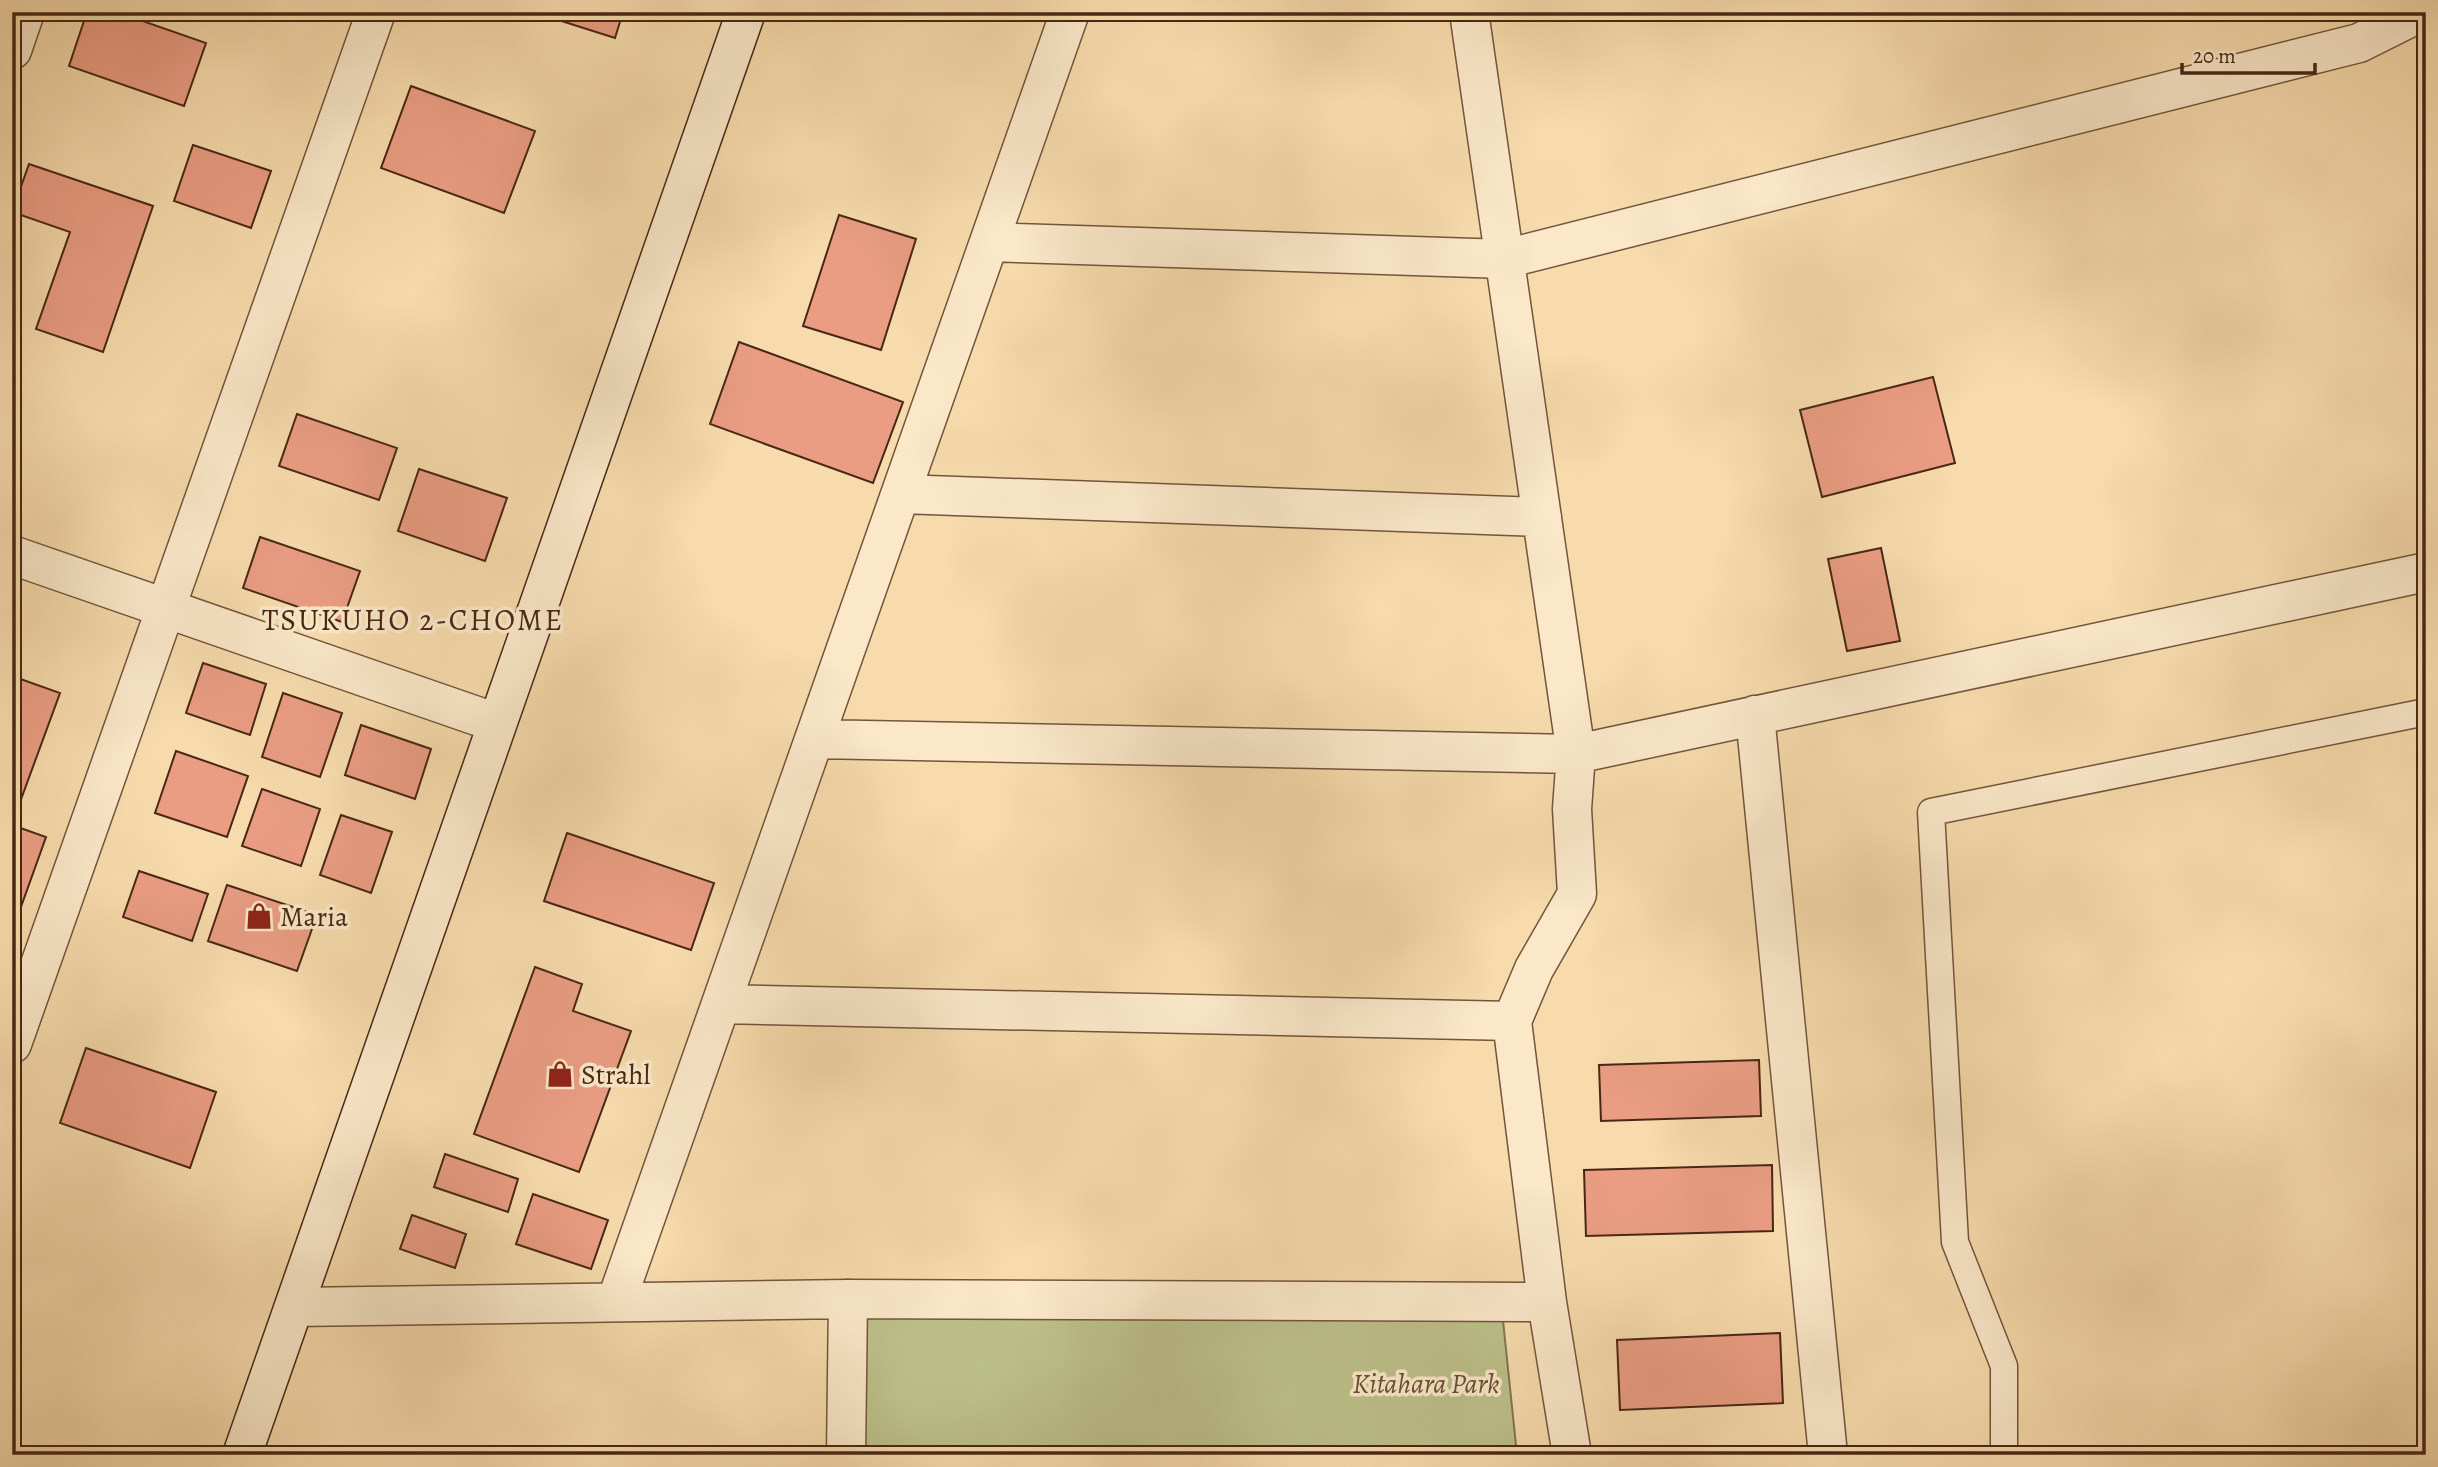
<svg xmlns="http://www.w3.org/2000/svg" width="2438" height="1467" font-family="Alegreya,serif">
<rect width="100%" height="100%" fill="#f7dbac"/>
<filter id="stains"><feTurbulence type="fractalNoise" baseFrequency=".00286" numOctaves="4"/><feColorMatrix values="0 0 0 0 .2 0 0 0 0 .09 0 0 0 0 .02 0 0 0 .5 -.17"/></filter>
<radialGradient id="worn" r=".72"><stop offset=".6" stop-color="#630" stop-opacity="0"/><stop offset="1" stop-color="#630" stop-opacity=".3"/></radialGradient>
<path fill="#bcc08a" stroke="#827450" stroke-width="2" d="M1502,1311L1517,1455H832L835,1318Z"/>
<path fill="#ea9d83" stroke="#492716" stroke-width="2" d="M87,12H117L206,43L184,106L69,66Z
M533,12H623L615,38Z
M411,86L535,131L504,213L381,168Z
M193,145L271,171L251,228L174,201Z
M29,164L153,206L103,352L36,329L70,232L12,212Z
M839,215L916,239L881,350L803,326Z
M739,342L903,402L873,483L710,424Z
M1933,377L1955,463L1822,497L1800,410Z
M297,414L397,448L379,500L279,466Z
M419,469L507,498L485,561L398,531Z
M260,537L360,571L342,622L243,588Z
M1881,548L1900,641L1847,651L1828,559Z
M12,588L19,590L12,609Z
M203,663L266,684L250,735L186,713Z
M12,676L60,693L12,824Z
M283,693L342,713L320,777L262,757Z
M361,725L431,749L415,799L345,775Z
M176,751L248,776L227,837L155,813Z
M262,789L320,809L301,866L242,846Z
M341,815L392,832L371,893L320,875Z
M12,825L46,837L12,932Z
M567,833L714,883L691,950L544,901Z
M139,871L208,894L192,941L123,917Z
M227,885L317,915L297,971L208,941Z
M535,967L582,984L573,1011L631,1031L579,1172L474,1134Z
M86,1048L216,1092L190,1168L60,1123Z
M1759,1060L1761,1116L1601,1121L1599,1065Z
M445,1154L518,1179L508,1212L434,1187Z
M1772,1165L1773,1231L1586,1236L1584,1170Z
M533,1194L608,1220L591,1269L516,1244Z
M412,1215L466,1234L455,1268L400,1249Z
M1780,1333L1783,1403L1620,1410L1617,1340Z"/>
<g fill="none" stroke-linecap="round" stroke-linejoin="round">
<defs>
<path id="lane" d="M2004,1455V1366L1955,1242L1931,812L2426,712"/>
<path id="street" d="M1469,12L1576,754L1572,809L1577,894L1534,969L1512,1021L1547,1302L1572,1455
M12,50L25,12
M989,242L1505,259L2359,43L2421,12
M901,494L1542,517
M12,555L497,723
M1755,715L1828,1455
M815,739L1576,754L2426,572
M721,1004L1512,1021
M12,1044L376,12
M616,1302L1070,12
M295,1307L848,1299L1547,1302
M846,1455L848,1299"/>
<path id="secondary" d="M242,1455L746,12"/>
</defs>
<use href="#lane" stroke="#74543c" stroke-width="29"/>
<use href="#street" stroke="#74543c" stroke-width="41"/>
<use href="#secondary" stroke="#492716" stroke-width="41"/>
<use href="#lane" stroke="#fae8c9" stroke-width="26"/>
<use href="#street" stroke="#fae8c9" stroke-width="38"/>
<use href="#secondary" stroke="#fae8c9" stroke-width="38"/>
</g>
<defs>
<symbol id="shop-bare" viewBox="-9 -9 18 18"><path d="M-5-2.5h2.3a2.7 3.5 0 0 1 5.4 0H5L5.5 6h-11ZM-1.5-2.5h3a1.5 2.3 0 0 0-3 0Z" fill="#8f2418" stroke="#fae8c9" stroke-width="2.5" paint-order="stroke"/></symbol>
</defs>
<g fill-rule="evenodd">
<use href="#shop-bare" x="240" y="897" width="38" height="38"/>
<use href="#shop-bare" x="541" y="1055" width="38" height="38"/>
</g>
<g text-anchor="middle" stroke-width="7" stroke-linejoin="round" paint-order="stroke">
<g font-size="28" fill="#492716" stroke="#fae8c9" text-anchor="start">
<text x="280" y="926">Maria</text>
<text x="581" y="1084">Strahl</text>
</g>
<g font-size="28" font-style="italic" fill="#664d33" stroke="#fae8c9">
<text x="1426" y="1393">Kitahara Park</text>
</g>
<g font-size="30" letter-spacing="2" fill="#492716" stroke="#fae8c9">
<text x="413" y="630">TSUKUHO 2-CHOME</text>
</g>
</g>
<rect width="2438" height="1467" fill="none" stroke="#f7dbac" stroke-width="42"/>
<rect x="14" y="14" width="2410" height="1439" fill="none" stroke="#492716" stroke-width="3.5"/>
<rect x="21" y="21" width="2396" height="1425" fill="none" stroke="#492716" stroke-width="2"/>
<path d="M2182 63v10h133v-10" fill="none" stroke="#492716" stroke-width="3.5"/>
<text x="2193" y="63" font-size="21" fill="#492716" stroke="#fae8c9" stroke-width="5" paint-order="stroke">20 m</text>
<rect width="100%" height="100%" filter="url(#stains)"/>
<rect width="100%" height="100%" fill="url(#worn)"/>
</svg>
